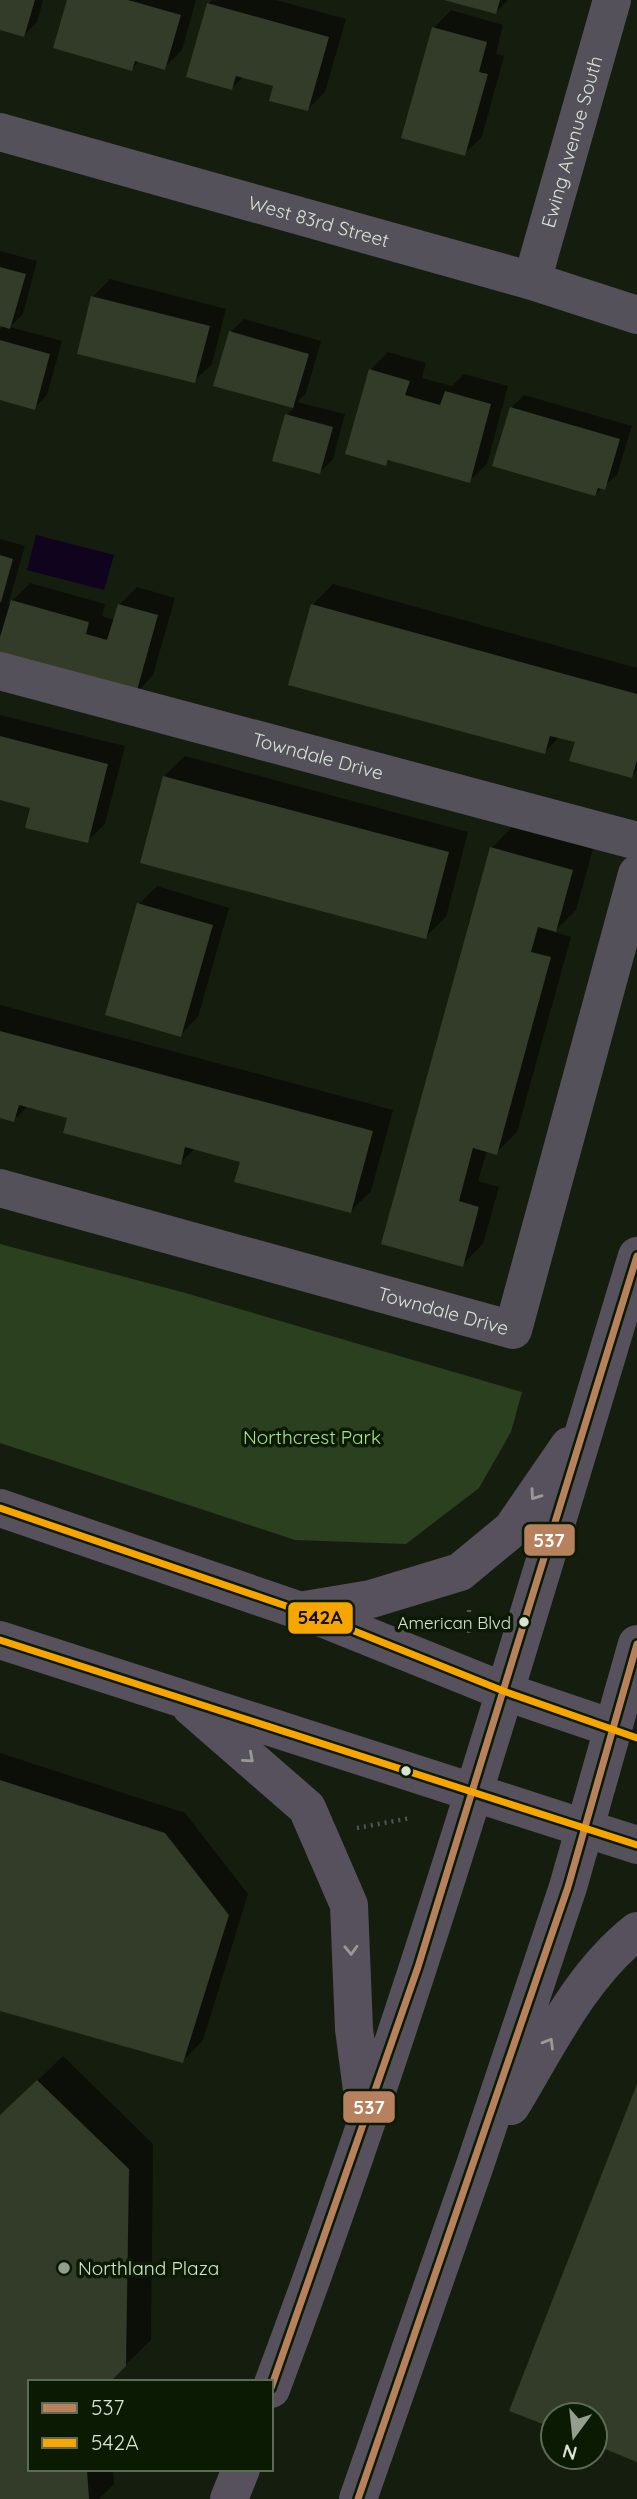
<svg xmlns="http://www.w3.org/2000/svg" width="637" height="2499" font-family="Quicksand,sans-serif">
<rect width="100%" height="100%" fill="#151d0f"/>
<path fill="#2b401e" d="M0,1244L182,1292L522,1392L511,1432L479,1488L406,1544L295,1540L0,1443Z"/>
<path fill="#0f031e" d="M36,535L114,555L104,590L27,570Z"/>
<path fill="#0007" d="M0,0H43L37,22L24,35L0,28Z
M69,0H196L182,50L164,68L139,61L132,69Z
M212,0H276L346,19L325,92L308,109L275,85L244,76L232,88L208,4Z
M447,0H508L495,13Z
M451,10L503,25L496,54L504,56L482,137L464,154L434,28Z
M0,251L37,261L23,314L10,327L62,341L47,395L34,408L0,399V329L4,325L0,324Z
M110,279L226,309L212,364L194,381L93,297Z
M244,319L321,341L306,393L297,402L345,414L333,459L320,472L287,415L295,407L216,385L231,332Z
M388,352L426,363L422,378L452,386L464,374L508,386L487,464L469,481L391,459L386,464L370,370Z
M524,395L632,426L617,475L595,494L511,408Z
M0,539L25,546L8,605L30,583L105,604L102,616L115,620L119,605L137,587L175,598L153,675L136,693L0,643Z
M333,584L637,668V770L632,776L577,741L560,736L545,752L312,605Z
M0,715L125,746L105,824L87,841L32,806L0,799Z
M185,756L468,832L446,917L425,937L164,776Z
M512,827L593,849L576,910L554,932L571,937L517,1132L496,1153L487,1150L478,1181L499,1187L483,1244L462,1265L384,1243L492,848Z
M157,886L229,908L198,1017L180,1035L139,904Z
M0,1005L393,1110L371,1191L351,1211L242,1161L195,1148L180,1163L69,1117L28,1106L14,1120L0,1116Z
M0,1753L185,1813L248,1894L203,2040L183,2061L0,2009Z
M63,2056L153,2144L151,2340L125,2365L30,2382V2469H113L114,2484L99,2499H0V2117Z"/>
<path fill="#323c29" d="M0,0H35L24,37L0,30Z
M67,0H128L181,15L165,70L135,61L132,71L53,48Z
M444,0H500L496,14Z
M207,3L329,37L308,111L269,101L273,86L236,76L232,90L186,77Z
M432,27L487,42L479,72L488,74L465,156L401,138Z
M0,267L26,274L10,329L0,326Z
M91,296L210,326L195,383L77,354Z
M229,331L309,354L293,408L213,386Z
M0,340L50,354L35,410L0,400Z
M369,369L410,381L405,395L440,405L445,391L491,404L470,483L388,460L386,466L345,454Z
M510,407L620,439L605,490L598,488L595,496L492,466Z
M285,414L333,427L320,474L272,461Z
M0,555L13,559L1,602H0Z
M11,600L89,622L86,634L107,640L118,604L158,615L136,694L0,657V637Z
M311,604L637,694V760L632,778L569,761L575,742L550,736L545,754L288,685Z
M0,736L108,764L88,843L25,828L30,808L0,800Z
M163,776L449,852L426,939L140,863Z
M490,847L573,870L556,932L538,927L531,952L551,957L497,1155L473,1148L459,1201L479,1207L463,1267L381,1244Z
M137,903L213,925L181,1037L105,1015Z
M0,1031L373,1131L351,1213L234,1182L240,1162L185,1147L181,1165L63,1133L67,1118L19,1105L14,1122L0,1118Z
M0,1780L165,1833L229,1915L183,2063L0,2011Z
M37,2080L129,2169L126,2366L110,2382H30V2469H87L89,2499H0V2115Z
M637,2084V2462L595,2445V2415H553V2428L509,2411Z"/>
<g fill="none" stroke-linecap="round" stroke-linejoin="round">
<path stroke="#535356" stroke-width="4.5" stroke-dasharray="2 5" stroke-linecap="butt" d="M469,1610V1636
M357,1828L411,1818"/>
<g stroke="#54515a" stroke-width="38">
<path id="s1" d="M0,132L532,281L637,315"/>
<path id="s2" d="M532,281L612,0"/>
<path id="s3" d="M0,671L637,841"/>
<path id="s4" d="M0,1188L513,1330L637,874"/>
<path d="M584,1828L637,1845"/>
</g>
<path stroke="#56515c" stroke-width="38" d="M0,1508L327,1620L506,1692L612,1728
M305,1610L371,1599L460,1572L512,1529L569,1446
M0,1640L584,1828
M191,1707L307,1808L349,1905L354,2029L365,2113
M511,2106C548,2045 580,1976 637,1931
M271,2389C411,2017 522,1636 637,1256
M229,2499L241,2469
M358,2499L475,2165L568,1887L637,1644"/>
<defs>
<path id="bus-1" d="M271,2388L418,1967L637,1256
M358,2499L568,1887L637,1644"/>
<path id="bus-2" d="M0,1508L327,1620L506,1692L637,1738
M0,1640L637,1845"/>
</defs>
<use href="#bus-1" stroke="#0b1a02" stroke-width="12"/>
<use href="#bus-2" stroke="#0b1a02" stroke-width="12"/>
<use href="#bus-1" stroke="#b6815c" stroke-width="7"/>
<use href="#bus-2" stroke="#f7a600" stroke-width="7"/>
</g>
<defs><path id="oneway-chevron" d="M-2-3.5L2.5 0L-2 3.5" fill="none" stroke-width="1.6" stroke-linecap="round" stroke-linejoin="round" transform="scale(1.75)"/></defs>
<g stroke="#989a98">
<use href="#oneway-chevron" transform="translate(535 1495) rotate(125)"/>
<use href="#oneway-chevron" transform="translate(249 1758) rotate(41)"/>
<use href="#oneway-chevron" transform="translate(351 1950) rotate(88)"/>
<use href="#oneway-chevron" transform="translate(549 2043) rotate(-59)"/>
</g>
<g fill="#d9e4d3" stroke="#0b1a02" stroke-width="2.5">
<circle cx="524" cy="1622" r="6"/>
<circle cx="406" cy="1771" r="6"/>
</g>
<circle fill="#949e8e" stroke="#0b1a02" stroke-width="2.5" cx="64" cy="2268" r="7"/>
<g text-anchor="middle" stroke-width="7" stroke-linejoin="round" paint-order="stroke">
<g font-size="17" fill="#d9e4d3" stroke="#0b1a02" text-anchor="end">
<text x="511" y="1629">American Blvd</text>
</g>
<g font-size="19" fill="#d9e4d3" stroke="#0b1a02">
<text dy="7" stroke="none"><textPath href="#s2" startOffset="145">Ewing Avenue South</textPath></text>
<text dy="7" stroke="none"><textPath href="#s1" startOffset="331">West 83rd Street</textPath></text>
<text dy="7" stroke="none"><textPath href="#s3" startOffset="329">Towndale Drive</textPath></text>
<text dy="7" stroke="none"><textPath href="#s4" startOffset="460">Towndale Drive</textPath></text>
</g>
<g font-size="19" fill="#ace18b" stroke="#0b1a02">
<text x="312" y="1444">Northcrest Park</text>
</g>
<g font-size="19" fill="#d9e4d3" stroke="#0b1a02" text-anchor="start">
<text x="78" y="2275">Northland Plaza</text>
</g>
</g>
<g stroke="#0b1a02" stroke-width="2.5">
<rect x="523" y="1523" width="53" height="34" rx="7" fill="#b6815c"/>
<rect x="287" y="1601" width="67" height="34" rx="7" fill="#f7a600"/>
<rect x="342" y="2090" width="54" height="34" rx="7" fill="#b6815c"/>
</g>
<g font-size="19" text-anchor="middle" font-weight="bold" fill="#fff">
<text x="549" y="1547">537</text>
<text x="369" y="2114">537</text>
</g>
<g font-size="19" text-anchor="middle" font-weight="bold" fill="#111">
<text x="320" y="1624">542A</text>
</g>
<rect x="28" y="2380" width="245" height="91" fill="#0b1a02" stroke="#5d6b56" stroke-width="2"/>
<rect x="42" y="2403" width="35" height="10" fill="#b6815c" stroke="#5d6b56" stroke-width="2"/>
<text x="91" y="2415" font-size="21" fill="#d9e4d3">537</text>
<rect x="42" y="2438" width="35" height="10" fill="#f7a600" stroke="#5d6b56" stroke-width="2"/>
<text x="91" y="2450" font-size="21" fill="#d9e4d3">542A</text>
<g transform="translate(574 2436) rotate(195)"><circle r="33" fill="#0b1a02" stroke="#5d6b56" stroke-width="2"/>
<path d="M0-5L12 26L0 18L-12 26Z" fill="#949e8e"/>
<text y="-10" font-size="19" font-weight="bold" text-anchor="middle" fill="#d9e4d3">N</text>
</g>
</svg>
